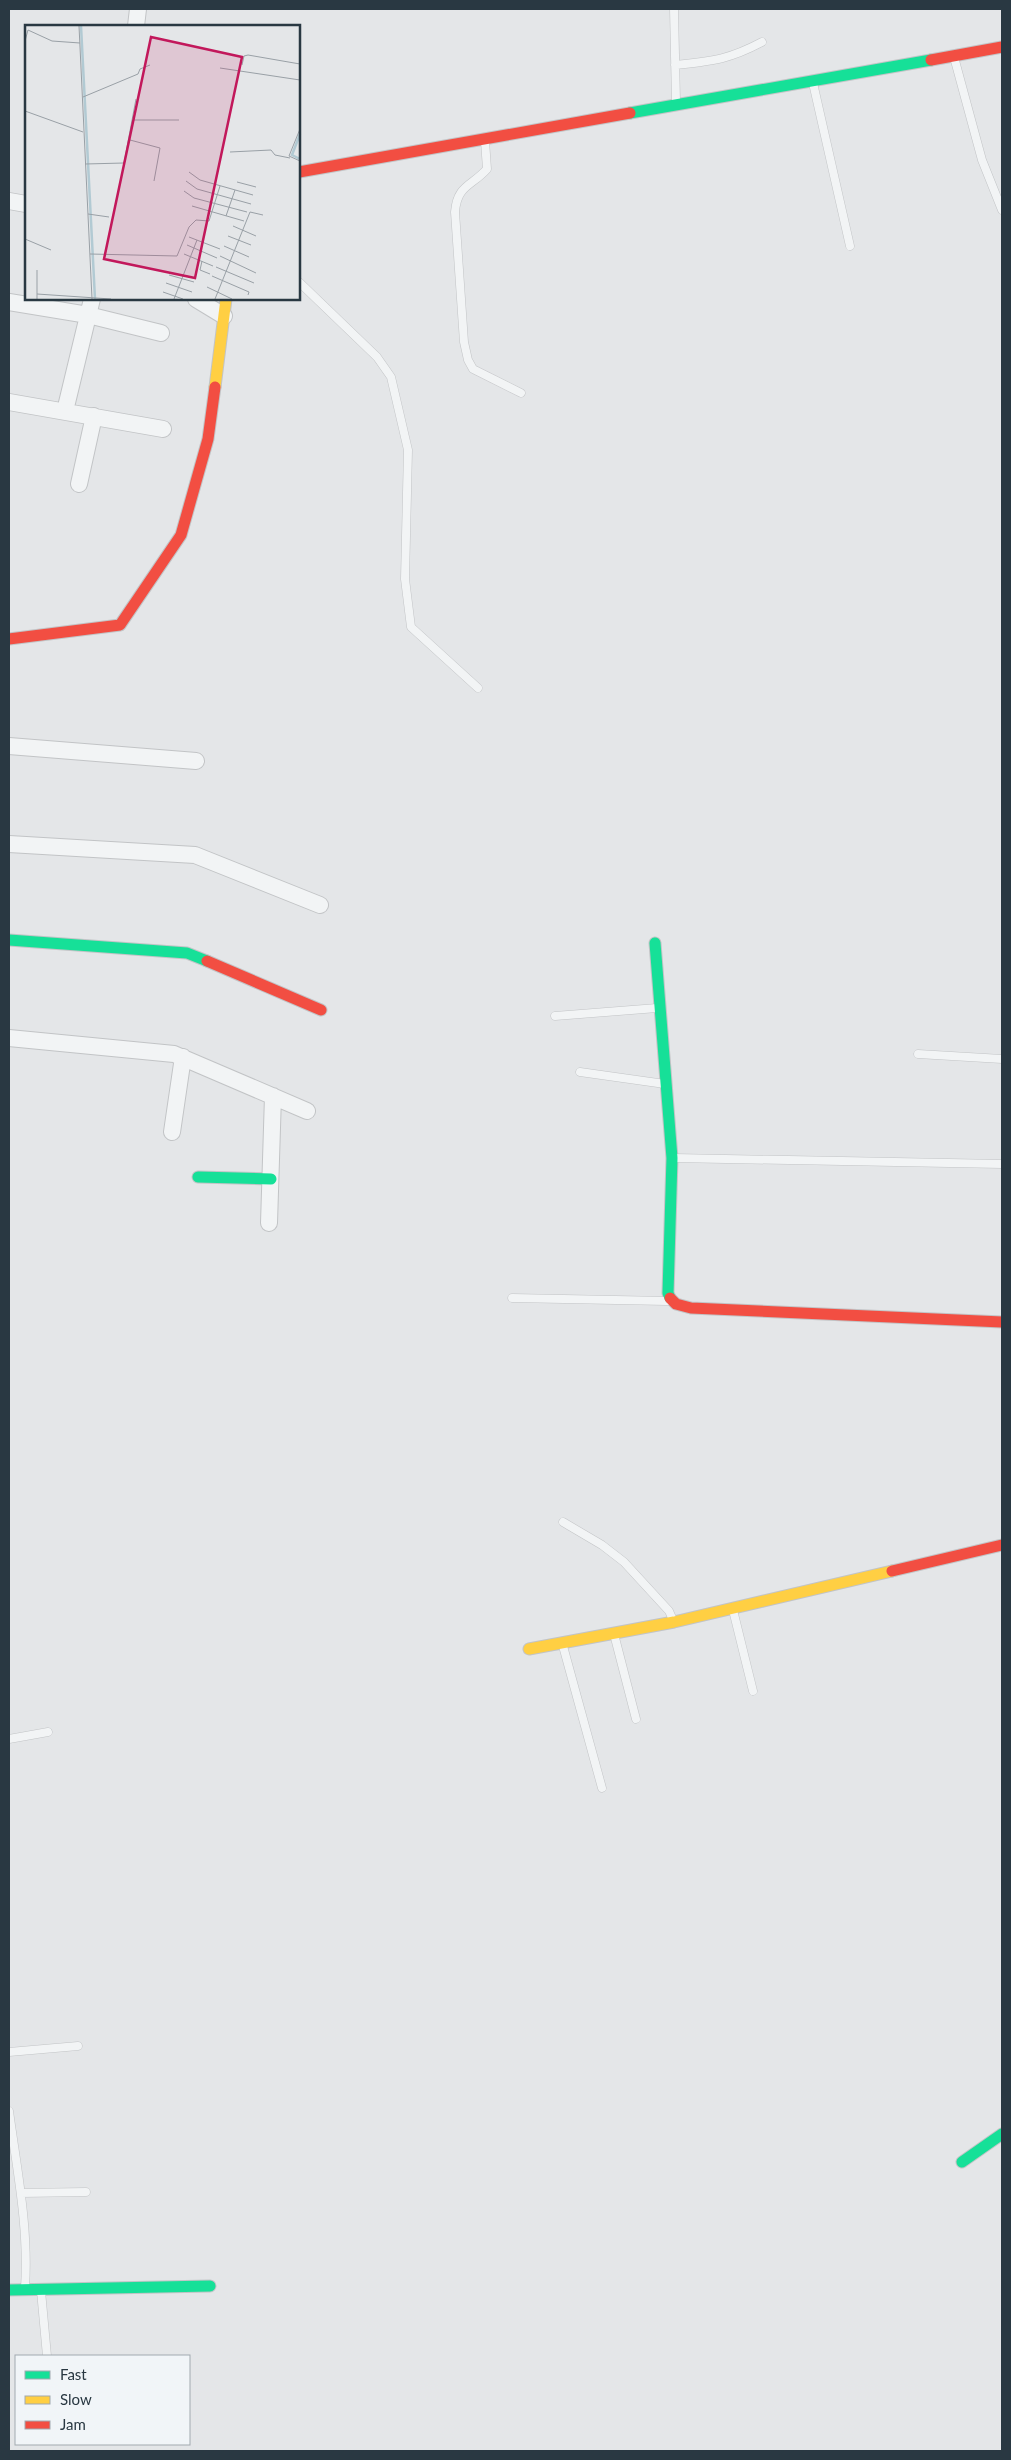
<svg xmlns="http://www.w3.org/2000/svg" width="1011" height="2460" font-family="Lato,sans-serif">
<rect width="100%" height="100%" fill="#e4e6e8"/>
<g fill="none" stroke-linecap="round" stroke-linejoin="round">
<defs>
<path id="lane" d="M674,9L676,102
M954,57L982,160L1002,210
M675,65C712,61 728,60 762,42
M813,83L850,246
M485,141L487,169C472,186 457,185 455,212L464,342L468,360L473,369L521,393
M299,282L377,357L391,377L408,450L405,579L411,627L478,688
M555,1016L657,1008
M918,1054L1002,1059
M580,1072L665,1084
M674,1158L1002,1164
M512,1298L667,1301
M563,1522L602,1545L624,1562L669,1611L673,1620
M733,1610L753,1691
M614,1634L636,1719
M563,1646L602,1788
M9,1739L48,1732
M9,2052L78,2046
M9,2111C17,2170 29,2228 25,2288
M21,2193L86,2192
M41,2291L47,2356"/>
<path id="street" d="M136,26L138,9
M9,201L26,204
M196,299L224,316
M9,302L88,315L161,333
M9,402L163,429
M65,411L92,299
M79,484L94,416
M9,746L196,761
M9,844L195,855L320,905
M9,1038L174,1054L307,1111
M172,1132L183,1057
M269,1223L273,1096"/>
<path id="fast" d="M630,113L931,60
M9,940L187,953L207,961
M655,943L672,1158L668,1293L670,1298
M198,1177L271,1179
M962,2162L1002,2134
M9,2290L210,2286"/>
<path id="slow" d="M215,387L226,299
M529,1649L674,1622L892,1571"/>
<path id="jam" d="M931,60L1002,47
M299,172L630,113
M9,639L120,625L181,535L208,439L215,387
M207,961L321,1010
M670,1298L676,1304L691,1308L1002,1322
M892,1571L1002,1545"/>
</defs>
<use href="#lane" stroke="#c2c4c6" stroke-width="9"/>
<use href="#street" stroke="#c2c4c6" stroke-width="18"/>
<use href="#fast" stroke="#c2c4c6" stroke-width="13"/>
<use href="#slow" stroke="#c2c4c6" stroke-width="13"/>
<use href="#jam" stroke="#c2c4c6" stroke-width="13"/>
<use href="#lane" stroke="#f2f4f5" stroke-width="8"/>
<use href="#street" stroke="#f2f4f5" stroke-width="16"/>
<use href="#fast" stroke="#16e098" stroke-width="11"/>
<use href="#slow" stroke="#ffcf43" stroke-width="11"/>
<use href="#jam" stroke="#f24e42" stroke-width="11"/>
</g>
<g transform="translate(25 25)">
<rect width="275" height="275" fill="#e4e6e8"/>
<path fill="none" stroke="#b2cad3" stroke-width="2.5" d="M56,1L70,274M275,109L267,130L275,134"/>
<path fill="none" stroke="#99a0a6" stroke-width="1" d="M54,1L67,274M0,16L3,5L27,16L55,18M217,40L219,31L223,30L275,39M195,43L275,55M58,72L113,49L115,44L125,40M0,86L58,107M109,95H154M275,104L264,131L275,136M105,115L135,123L129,156M205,127L246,125L250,130L265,133M60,139L99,138L111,74M164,147L175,155L228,170M161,156L172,164L226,179M212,157L231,162M159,166L169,173L222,187M167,181L219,196M63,189L84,192M201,191L210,165M208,201L231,211M203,211L226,220M164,212L195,224M0,214L26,225M162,220L192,233M199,221L224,232M65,229L152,231L164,202L171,195L184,196L195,161M159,229L188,241M195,231L231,248M177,236L175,245L185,249M191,242L229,258M144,250L169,257M187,251L224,267L223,270M141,258L167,267M182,262L207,274M138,267L158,274M12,269L86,274M12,274V245M149,274L172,215M190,274L225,187L238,190"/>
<path fill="#c2185b" fill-opacity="0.15" stroke="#c2185b" stroke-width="2.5" d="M126,12L217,32L170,253L79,234Z"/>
<rect width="275" height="275" fill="none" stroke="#293842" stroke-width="2.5"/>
</g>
<rect width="1011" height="2460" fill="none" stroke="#293842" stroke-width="20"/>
<rect x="15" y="2355" width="175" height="90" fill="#f1f5f8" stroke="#a1a9af"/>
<rect x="25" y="2371" width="25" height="8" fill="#16e098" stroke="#a1a9af"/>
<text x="60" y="2380" font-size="15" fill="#293842">Fast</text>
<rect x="25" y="2396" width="25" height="8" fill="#ffcf43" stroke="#a1a9af"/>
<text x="60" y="2405" font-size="15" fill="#293842">Slow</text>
<rect x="25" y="2421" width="25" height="8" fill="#f24e42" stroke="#a1a9af"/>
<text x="60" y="2430" font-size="15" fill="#293842">Jam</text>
</svg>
